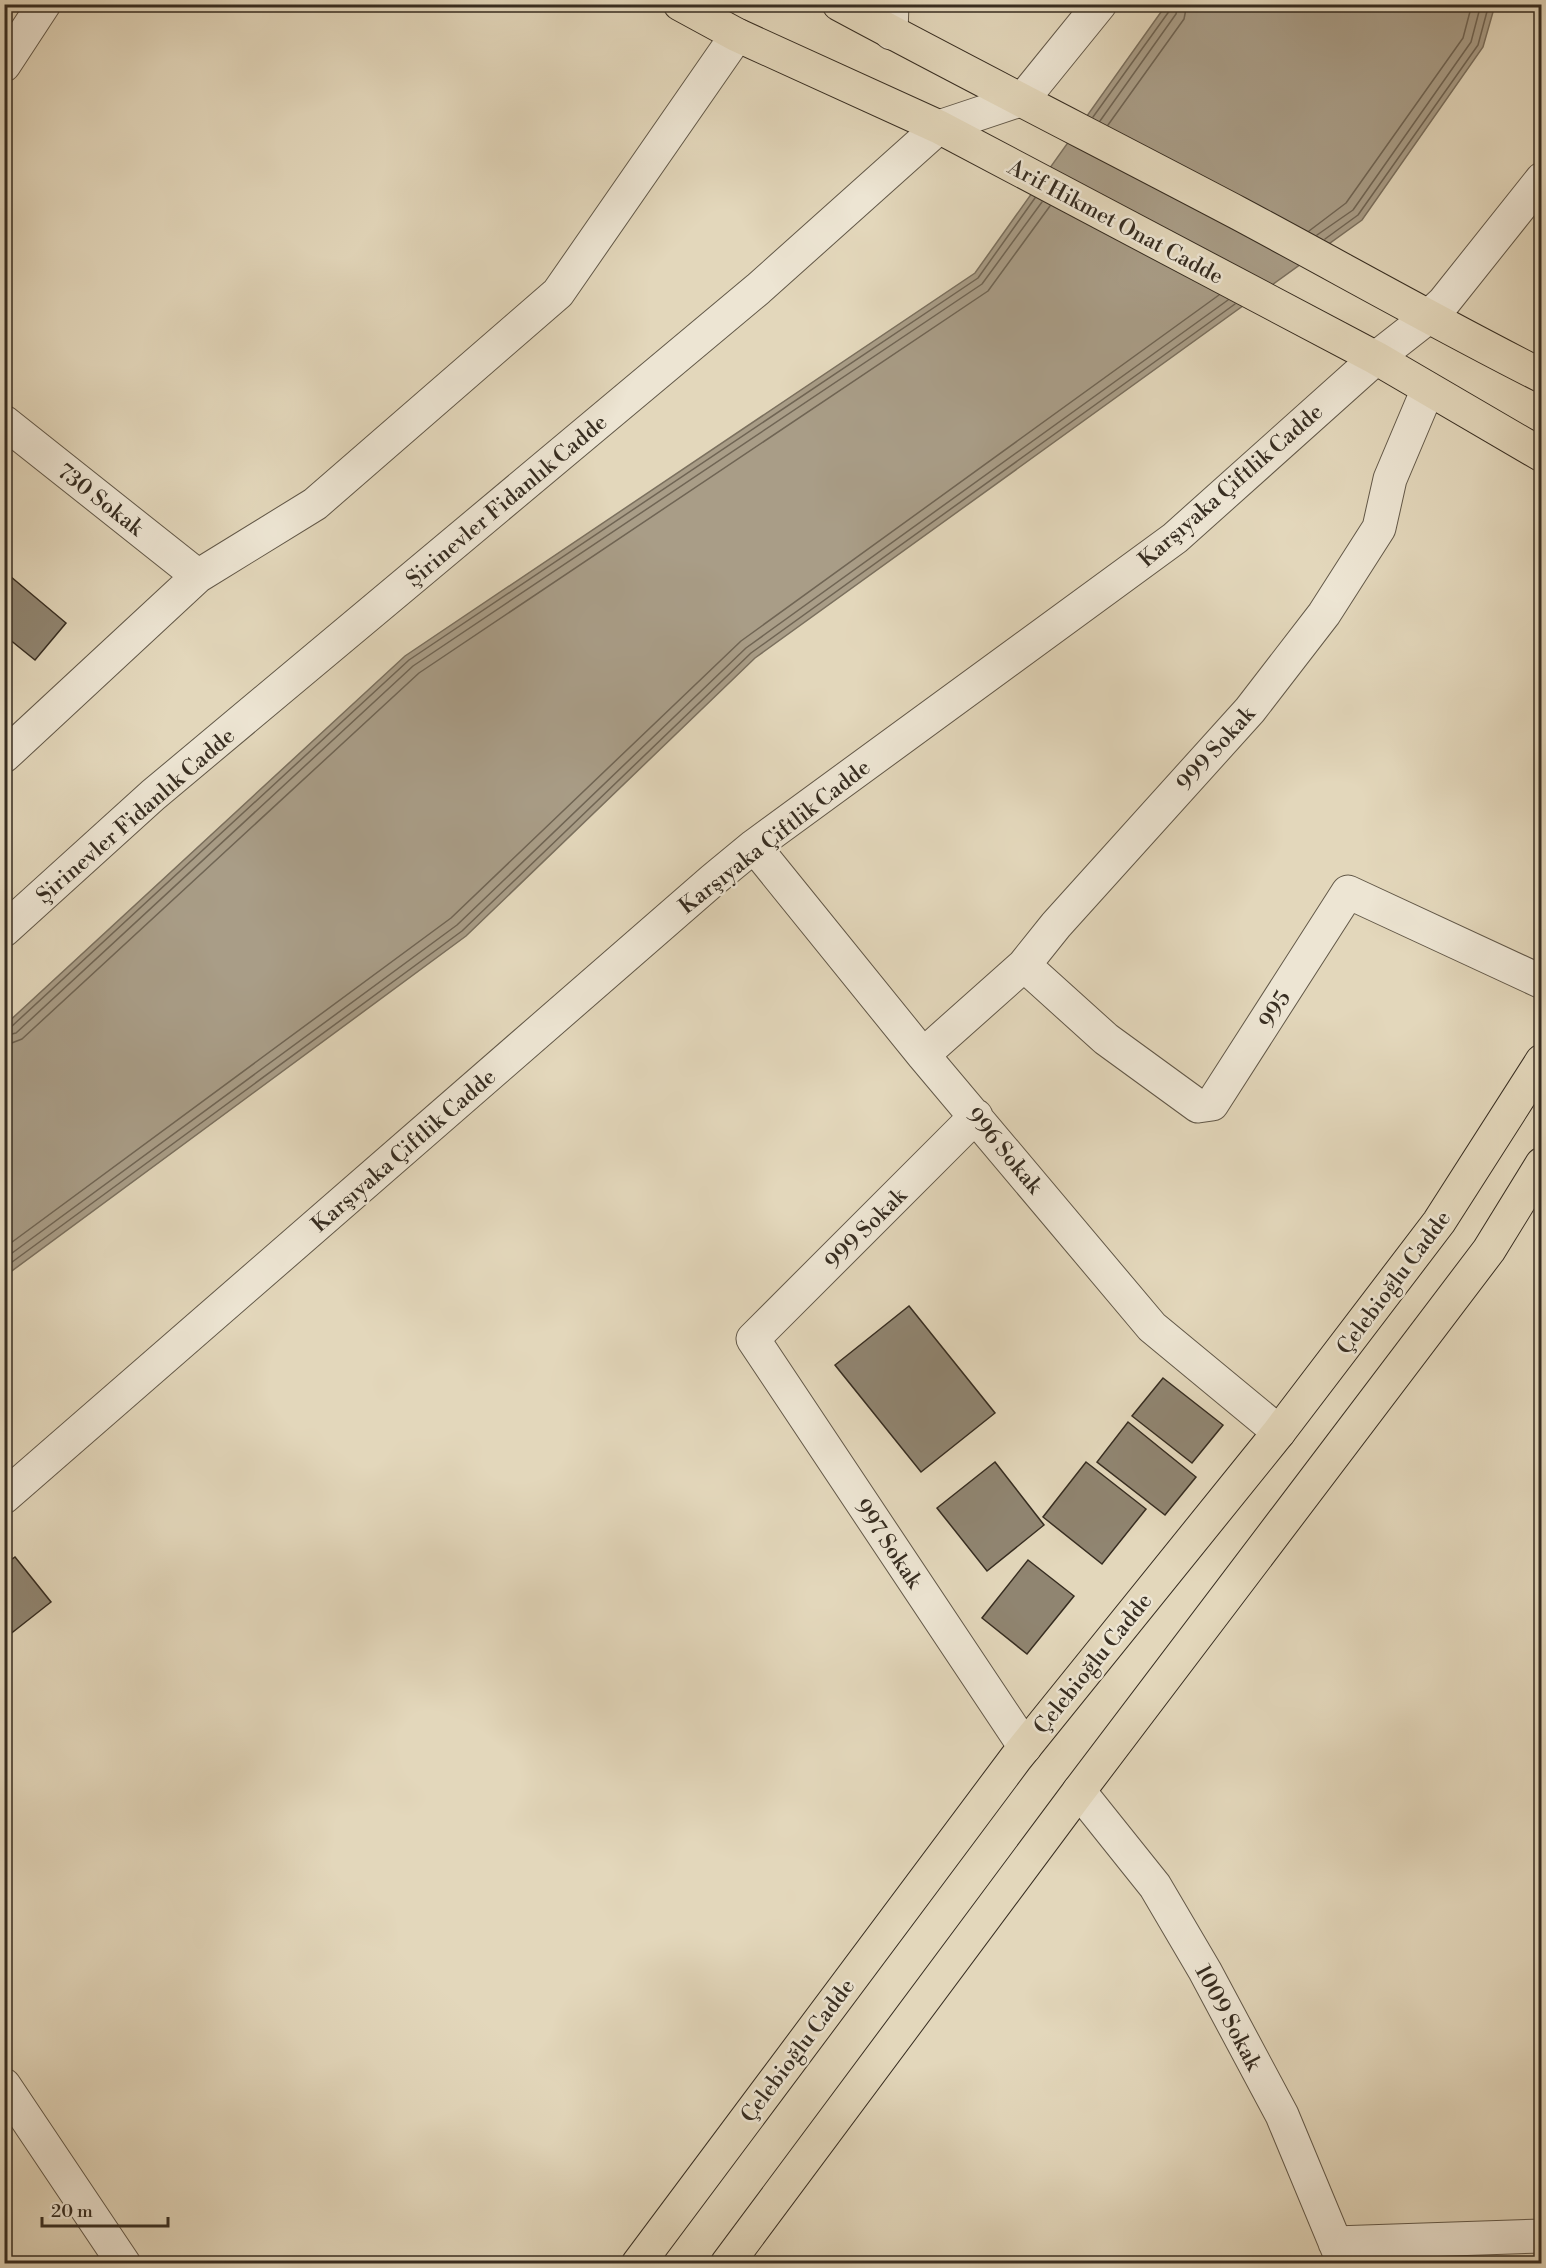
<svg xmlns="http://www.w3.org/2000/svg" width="1546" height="2268" font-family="'Libre Bodoni',serif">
<rect width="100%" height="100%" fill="#e3d7bb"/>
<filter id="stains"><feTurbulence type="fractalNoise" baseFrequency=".00333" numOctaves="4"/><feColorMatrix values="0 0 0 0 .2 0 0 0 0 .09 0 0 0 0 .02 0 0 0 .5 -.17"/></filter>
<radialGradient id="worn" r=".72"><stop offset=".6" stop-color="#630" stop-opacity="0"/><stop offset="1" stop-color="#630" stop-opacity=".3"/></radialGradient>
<path fill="#a99d87" stroke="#7b705e" stroke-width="1.5" d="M1166,5H1495L1483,47L1362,220L755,658L466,936L5,1276V1025L405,656L975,273Z"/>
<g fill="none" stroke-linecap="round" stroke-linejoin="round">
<path stroke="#706554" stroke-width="1.5" d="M1093,117L1170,10L1171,4
M1100,121L1176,14L1178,4
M1108,125L1184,19L1187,4
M1309,231L1346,203L1463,38L1472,4
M1317,235L1353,210L1471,42L1481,4
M1325,239L1358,215L1478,45L1489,4
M4,1029L11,1027L409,660L978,278L1035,198
M4,1036L16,1033L413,666L982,284L1042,202
M4,1046L22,1039L419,673L988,291L1050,206
M4,1248L451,918L741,641L1219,295
M4,1259L457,925L746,648L1228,300
M4,1268L462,931L751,653L1235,304"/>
</g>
<path fill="#908571" stroke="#372d21" stroke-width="1.5" d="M4,571L66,623L35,660L4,635Z
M909,1306L995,1413L921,1472L835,1365Z
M1163,1378L1223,1425L1192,1463L1132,1416Z
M1128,1422L1196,1477L1165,1515L1097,1462Z
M995,1462L1044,1525L987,1571L937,1508Z
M1086,1462L1146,1509L1102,1564L1043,1517Z
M15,1557L51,1602L4,1639V1565Z
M1028,1560L1074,1596L1027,1654L982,1618Z"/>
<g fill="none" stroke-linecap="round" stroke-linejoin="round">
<defs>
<path id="minor" d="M891,33L892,4
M4,65L44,4
M4,422L198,576
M4,756L198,576L315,504L558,293L737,35
M754,846L923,1055L1152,1327L1279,1432
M4,930L153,795L758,289L939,127L1023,99
M1024,965L1106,1039L1198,1106L1212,1104L1348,892L1542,982
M923,1055L1024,965L1056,925L1250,710L1324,614L1379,528L1390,479L1428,389
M976,1116L753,1339L1025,1747
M4,1497L714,879L754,846L1175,538L1376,358L1427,318L1444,302L1542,179
M1079,1791L1155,1886L1205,1971L1282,2115L1344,2264
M4,2085L124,2264
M1335,2243L1542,2236"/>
<path id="tertiary" d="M1023,99L1100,4"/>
<path id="primary" d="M680,4L737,35L939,127L1376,358L1542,455
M839,4C971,75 1105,143 1238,213C1339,267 1439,324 1542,376"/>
<path id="trunk" d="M638,2264L1016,1758L1279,1432L1439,1222L1542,1061
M727,2264L1079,1791L1489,1250L1542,1164"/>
</defs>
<use href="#minor" stroke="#625848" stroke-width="35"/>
<use href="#tertiary" stroke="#625848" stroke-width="35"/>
<use href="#primary" stroke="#372d21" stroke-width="35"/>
<use href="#trunk" stroke="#372d21" stroke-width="35"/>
<use href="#minor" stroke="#ede5d3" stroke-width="33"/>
<use href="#tertiary" stroke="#ede5d3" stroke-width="33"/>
<use href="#primary" stroke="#e3d7bb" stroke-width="33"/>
<use href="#trunk" stroke="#e3d7bb" stroke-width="33"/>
</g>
<g text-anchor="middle" stroke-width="5" stroke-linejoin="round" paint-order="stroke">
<g font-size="22" fill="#372d21" stroke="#ede5d3">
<text transform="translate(1116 221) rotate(28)" y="8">Arif Hikmet Onat Cadde</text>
<text transform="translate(1230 485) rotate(-41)" y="8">Karşıyaka Çiftlik Cadde</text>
<text transform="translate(101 499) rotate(38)" y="8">730 Sokak</text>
<text transform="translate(506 500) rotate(-40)" y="8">Şirinevler Fidanlık Cadde</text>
<text transform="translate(1215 748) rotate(-48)" y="8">999 Sokak</text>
<text transform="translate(135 815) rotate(-41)" y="8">Şirinevler Fidanlık Cadde</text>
<text transform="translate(774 836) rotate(-38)" y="8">Karşıyaka Çiftlik Cadde</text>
<text transform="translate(1274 1009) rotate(-58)" y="8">995</text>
<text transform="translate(403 1150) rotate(-41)" y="8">Karşıyaka Çiftlik Cadde</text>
<text transform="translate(1005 1150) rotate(50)" y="8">996 Sokak</text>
<text transform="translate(865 1228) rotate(-45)" y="8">999 Sokak</text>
<text transform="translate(1393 1282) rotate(-53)" y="8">Çelebioğlu Cadde</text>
<text transform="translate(889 1543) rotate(56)" y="8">997 Sokak</text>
<text transform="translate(1092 1663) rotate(-51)" y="8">Çelebioğlu Cadde</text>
<text transform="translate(1229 2017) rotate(62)" y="8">1009 Sokak</text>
<text transform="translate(797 2050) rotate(-53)" y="8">Çelebioğlu Cadde</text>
</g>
</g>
<rect width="1546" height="2268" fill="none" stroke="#e3d7bb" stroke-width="24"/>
<rect x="6" y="6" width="1534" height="2256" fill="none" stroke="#372d21" stroke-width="3"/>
<rect x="12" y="12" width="1522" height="2244" fill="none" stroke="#372d21" stroke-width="1.5"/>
<path d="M42 2217v9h126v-9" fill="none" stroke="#372d21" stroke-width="3"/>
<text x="51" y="2217" font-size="18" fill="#372d21" stroke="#ede5d3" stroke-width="4.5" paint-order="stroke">20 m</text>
<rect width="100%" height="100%" filter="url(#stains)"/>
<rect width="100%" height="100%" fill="url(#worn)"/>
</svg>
